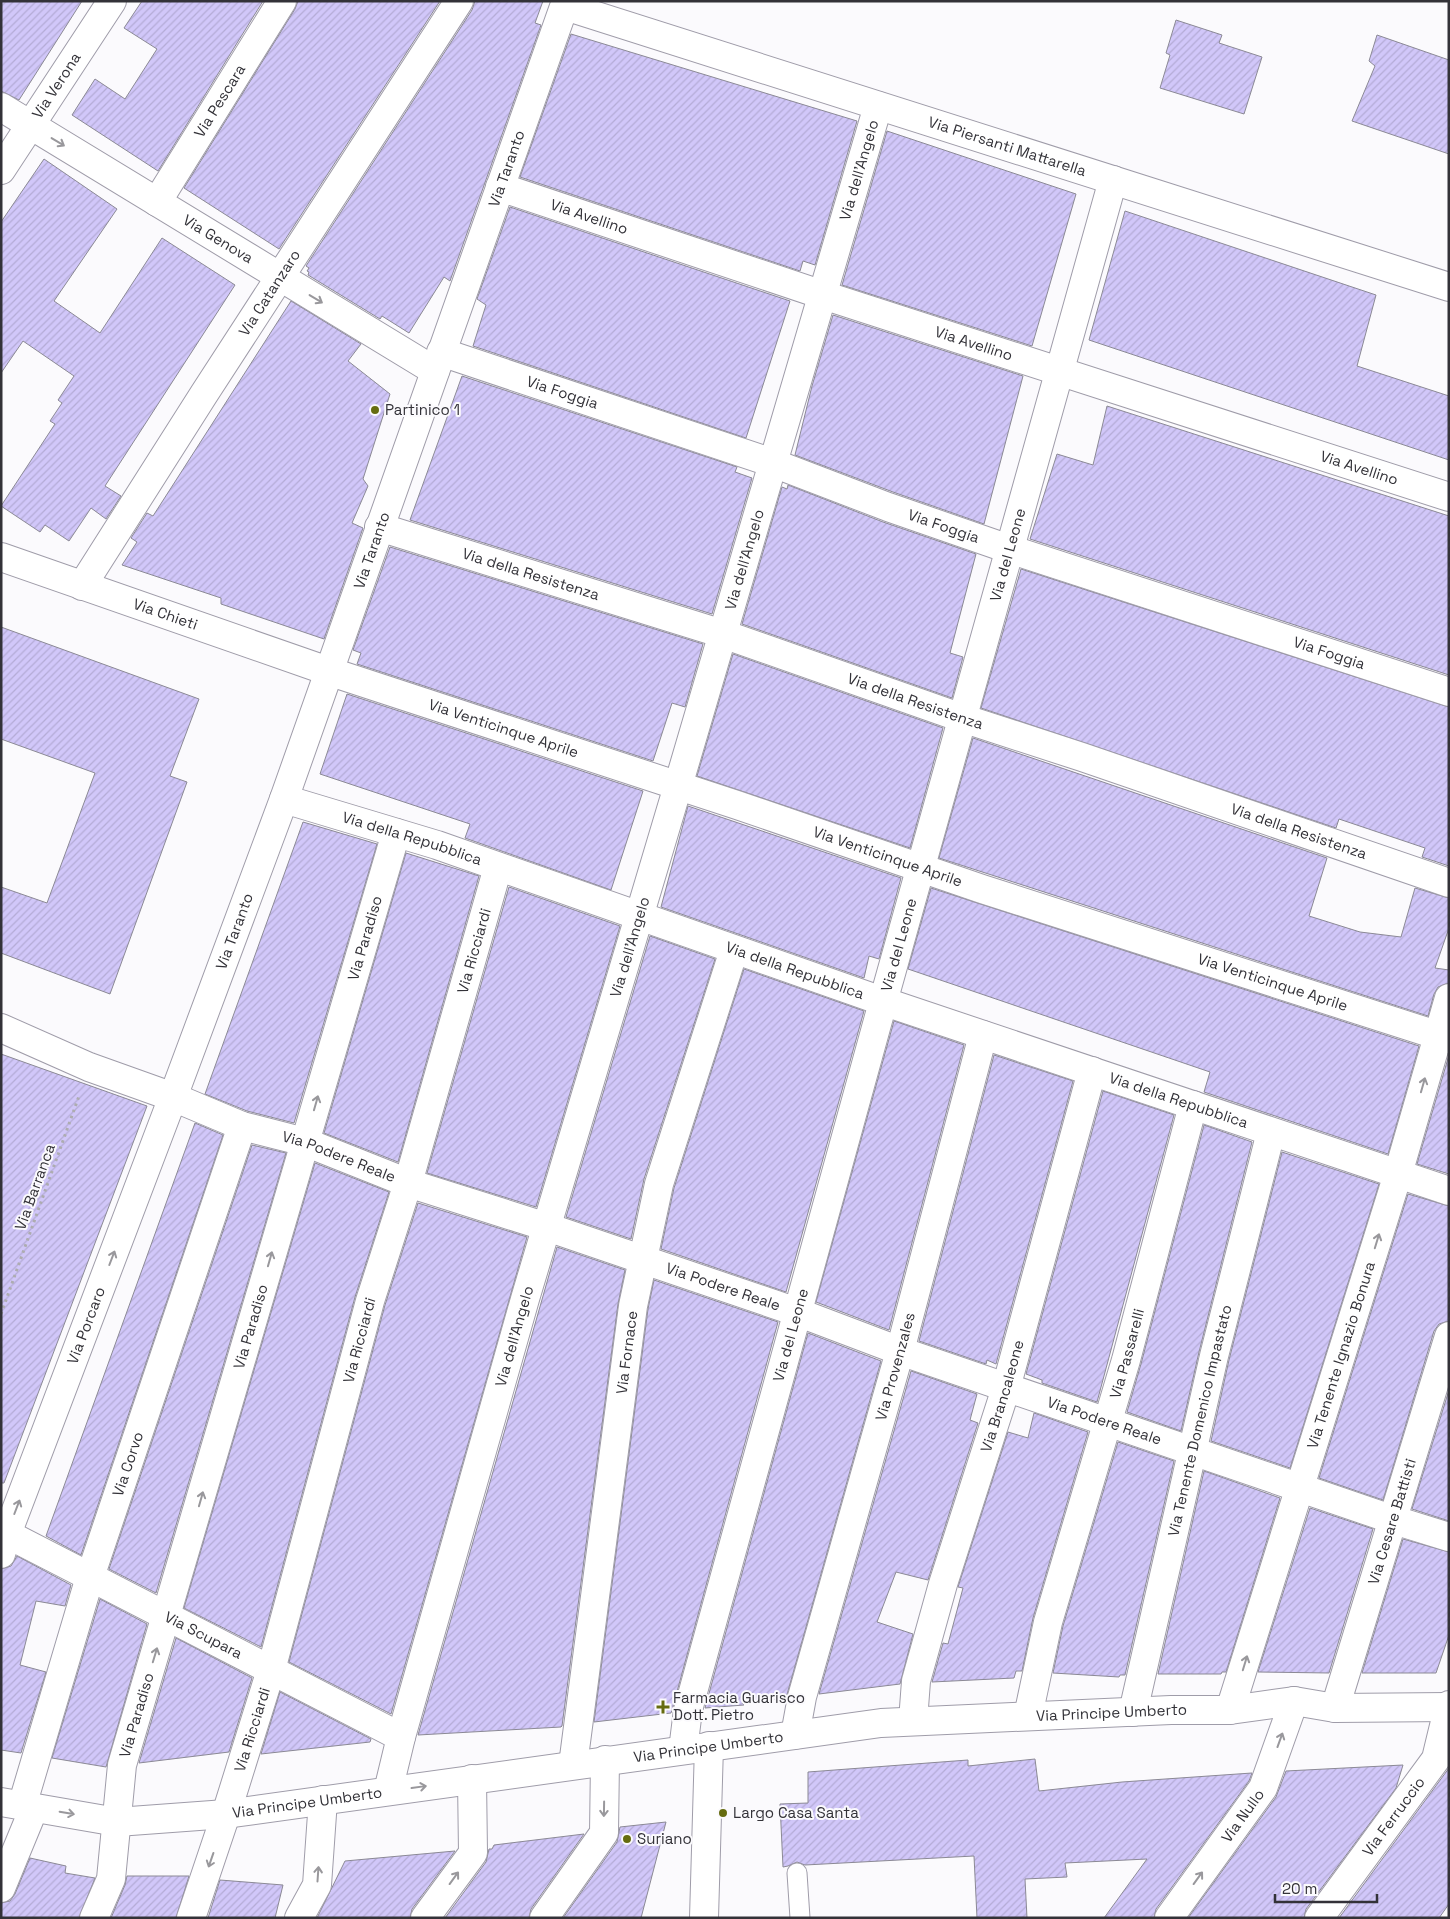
<svg xmlns="http://www.w3.org/2000/svg" width="1450" height="1919" font-family="'Space Grotesk',sans-serif">
<defs>
<pattern id="building-hatch" width="6" height="6" patternUnits="userSpaceOnUse" patternTransform="scale(1.25)"><rect width="6" height="6" fill="#d1c7f9"/><path d="M-1 1l2-2M0 6l6-6M5 7l2-2" fill="none" stroke="#b4abd6"/></pattern>
</defs>
<rect width="100%" height="100%" fill="#fbfafd"/>
<path fill="url(#building-hatch)" stroke="#8b8995" d="M1,1H82L19,100L1,91Z
M142,1H263L158,171L72,115L95,79L125,99L157,49L124,28Z
M298,1H440L279,249L184,188L295,9Z
M475,1H543L535,23L541,25L450,281L444,277L409,333L382,316L380,319L308,275L309,272L307,271L309,268L306,266L472,10Z
M1176,20L1222,35L1219,43L1262,57L1244,114L1160,88L1170,55L1166,53Z
M571,34L857,121L815,265L803,261L800,271L520,177Z
M1377,35L1449,60V154L1352,121L1375,66L1369,61Z
M887,131L1076,194L1032,346L842,285Z
M44,159L117,209L54,301L100,333L162,238L235,285L105,486L121,496L106,519L91,508L69,541L45,525L40,532L1,506L55,424L50,421L62,403L58,400L74,376L23,341L1,373V222Z
M510,207L790,301L746,438L473,346L486,305L477,299Z
M1125,211L1376,295L1357,366L1449,396V460L1089,340Z
M291,301L361,344L348,361L390,394L363,479L368,486L352,523L363,528L324,639L221,604V598L122,565L137,542L131,538L147,513L153,516Z
M833,315L1023,376L984,524L893,492L795,455L812,386Z
M462,376L737,467L735,472L752,478L712,614L410,520Z
M1107,406L1449,516V675L1030,539L1057,454L1093,465Z
M788,485L883,522L976,554L950,653L963,657L952,698L742,624L782,487L787,489Z
M390,547L703,644L685,707L672,703L653,761L357,664L361,653L353,650Z
M1021,569L1449,707V866L1422,857L1425,848L1339,819L1336,828L981,708Z
M1,627L199,699L170,776L187,782L110,994L1,953V887L47,903L95,773L1,739Z
M733,654L943,728L910,848L697,776Z
M347,694L643,791L611,890L465,838L470,824L320,774Z
M973,738L1327,858L1309,916L1360,932L1401,937L1415,888L1449,898V928L1435,968L1449,970V983L1438,987L1434,994L1428,1016L939,858Z
M688,806L901,878L879,959L869,956L864,978L661,907Z
M303,822L377,844L294,1123L247,1111L205,1094Z
M406,853L479,876L398,1162L324,1133Z
M509,887L620,926L536,1207L427,1173Z
M931,888L1419,1046L1388,1154L1204,1092L1210,1072L908,969Z
M650,936L715,959L644,1179L631,1239L566,1217Z
M744,969L864,1011L786,1292L661,1249L674,1188Z
M894,1021L964,1045L889,1330L816,1302Z
M1,1054L147,1106L4,1483H1Z
M994,1055L1073,1081L996,1364L987,1360L986,1364L919,1341Z
M1449,1055V1174L1417,1164Z
M1103,1091L1174,1115L1097,1402L1042,1383V1380L1026,1374Z
M195,1123L223,1135L81,1555L46,1536Z
M1204,1125L1252,1142L1199,1352L1181,1431L1127,1412L1141,1364Z
M252,1145L286,1153L156,1593L109,1569Z
M1282,1152L1379,1184L1290,1468L1211,1441L1229,1360Z
M315,1163L389,1192L355,1297L261,1647L184,1608Z
M1408,1194L1449,1206V1321L1439,1324L1434,1331L1383,1500L1319,1478Z
M418,1203L527,1237L391,1714L289,1662L385,1305Z
M557,1247L625,1270L618,1304L562,1726L561,1727L418,1735Z
M654,1280L778,1322L672,1710L671,1713L594,1722L648,1309Z
M808,1333L881,1361L786,1698L742,1703L744,1705L705,1708Z
M911,1371L977,1394L970,1420L978,1423L928,1580L896,1572L877,1622L913,1634L900,1684L819,1694Z
M1449,1390V1521L1412,1509Z
M1034,1413L1088,1432L1033,1618L1022,1671H1016L1014,1678L932,1682L943,1643L948,1644L963,1588L958,1587L1008,1432L1028,1438Z
M1118,1442L1174,1461L1125,1675H1120L1119,1677L1053,1673L1063,1626Z
M1204,1471L1280,1498L1226,1672H1222L1221,1674H1158Z
M1310,1508L1373,1529L1329,1673L1258,1672Z
M1403,1539L1449,1552V1635L1436,1673H1362Z
M17,1556L71,1585L65,1606L36,1601L20,1665L46,1672L21,1753L1,1750V1569L11,1566Z
M100,1599L147,1624L106,1767L52,1758Z
M176,1638L252,1678L229,1752L139,1763Z
M280,1692L371,1739L370,1742L261,1754Z
M1035,1759L1039,1791L1122,1782L1252,1773L1249,1781L1156,1909L1154,1918H1104L1147,1859L1065,1863L1067,1877L1025,1879L1027,1918H977L974,1856L805,1865L797,1862L788,1866L783,1867L780,1804L808,1803V1772L968,1760V1766Z
M1403,1765L1396,1788L1306,1909L1304,1918H1188L1276,1797L1286,1771Z
M1449,1768V1904L1439,1918H1339Z
M666,1822L641,1918H563L617,1842L620,1827Z
M584,1834L531,1909L529,1918H445L486,1862L489,1849H492L494,1845Z
M455,1851L412,1909L410,1918H317L345,1861Z
M30,1858L66,1866L65,1873L95,1878L79,1918H1V1903L10,1901L15,1894Z
M127,1876H189L176,1918H111L125,1885Z
M220,1880L283,1885L275,1918H208Z"/>
<g fill="none" stroke-linecap="round" stroke-linejoin="round">
<defs>
<path id="service" d="M797,1873L800,1918"/>
<g id="minor">
<path id="s1" d="M565,6L1449,287"/>
<path id="s2" d="M1,107L435,371"/>
<path id="s3" d="M1,170L112,1"/>
<path id="s4" d="M500,187L823,295L1449,497"/>
<path id="s5" d="M157,202L282,1"/>
<path id="s6" d="M441,352L773,463L888,507L1009,549L1449,692"/>
<path id="s7" d="M379,527L723,634L962,718L1082,757L1449,883"/>
<path id="s8" d="M1,557L328,671L737,805L982,889L1449,1039"/>
<path id="s9" d="M82,586L204,394L459,1"/>
<path id="s10" d="M284,799L437,845L882,1001L1449,1191"/>
<path id="s11" d="M1,1028L89,1067L173,1097L242,1126L305,1142L408,1183L547,1227L797,1312L900,1351L1394,1520L1449,1537"/>
<path id="s12" d="M7,1534L401,1737"/>
<path id="s13" d="M1,1554L7,1534L173,1097L284,799L566,1"/>
<path id="s14" d="M1335,1708L1449,1336"/>
<path id="s15" d="M1230,1710L1398,1174L1449,998"/>
<path id="s16" d="M1133,1712L1214,1356L1271,1132"/>
<path id="s17" d="M1028,1716L1048,1622L1126,1360L1193,1105"/>
<path id="s18" d="M913,1721L916,1681L943,1584L1006,1388L1092,1071"/>
<path id="s19" d="M795,1735L802,1697L900,1351L983,1035"/>
<path id="s20" d="M683,1750L688,1710C827,1199 970,690 1113,180"/>
<path id="s21" d="M573,1765L633,1306L659,1184L734,950"/>
<path id="s22" d="M388,1791L401,1737L525,1299L678,786L878,106"/>
<path id="s23" d="M22,1806L90,1577L242,1126"/>
<path d="M1,1888L34,1808"/>
<path id="s24" d="M94,1918L111,1879L122,1765L396,833"/>
<path id="s25" d="M191,1918L226,1814L271,1670L370,1301L408,1183L498,867"/>
<path d="M299,1918L317,1885L323,1800"/>
<path d="M425,1918L473,1853L472,1779"/>
<path d="M544,1918L604,1833L605,1760"/>
<path d="M704,1918L709,1746"/>
<path id="s26" d="M1169,1918L1263,1788L1294,1701"/>
<path id="s27" d="M1319,1918L1436,1759L1449,1705"/>
</g>
<g id="tertiary">
<path id="s28" d="M1,1802L117,1822L226,1814L881,1723L1171,1710H1230L1294,1701L1335,1708L1449,1707"/>
</g>
</defs>
<use href="#service" stroke="#9f9ca9" stroke-width="21"/>
<use href="#minor" stroke="#9f9ca9" stroke-width="30"/>
<use href="#tertiary" stroke="#9f9ca9" stroke-width="30"/>
<path stroke="#adacb0" stroke-width="3" stroke-dasharray="2.5 4" stroke-linecap="butt" d="M1,1314L79,1096"/>
<use href="#service" stroke="#fff" stroke-width="19"/>
<use href="#minor" stroke="#fff" stroke-width="28"/>
<use href="#tertiary" stroke="#fff" stroke-width="28"/>
</g>
<defs><path id="oneway-shaft" d="M-6 0H5M1.5-3L5.5 0L1.5 3" fill="none" stroke-width="1.6" stroke-linecap="round" stroke-linejoin="round" transform="scale(1.25)"/></defs>
<g stroke="#99989c">
<use href="#oneway-shaft" transform="translate(58 142) rotate(31)"/>
<use href="#oneway-shaft" transform="translate(316 299) rotate(31)"/>
<use href="#oneway-shaft" transform="translate(1423 1085) rotate(-74)"/>
<use href="#oneway-shaft" transform="translate(316 1103) rotate(-74)"/>
<use href="#oneway-shaft" transform="translate(1377 1241) rotate(-73)"/>
<use href="#oneway-shaft" transform="translate(112 1258) rotate(-69)"/>
<use href="#oneway-shaft" transform="translate(270 1259) rotate(-74)"/>
<use href="#oneway-shaft" transform="translate(201 1499) rotate(-74)"/>
<use href="#oneway-shaft" transform="translate(17 1507) rotate(-69)"/>
<use href="#oneway-shaft" transform="translate(155 1655) rotate(-73)"/>
<use href="#oneway-shaft" transform="translate(1245 1663) rotate(-73)"/>
<use href="#oneway-shaft" transform="translate(1280 1740) rotate(-70)"/>
<use href="#oneway-shaft" transform="translate(419 1787) rotate(-8)"/>
<use href="#oneway-shaft" transform="translate(604 1809) rotate(91)"/>
<use href="#oneway-shaft" transform="translate(67 1813) rotate(10)"/>
<use href="#oneway-shaft" transform="translate(211 1860) rotate(109)"/>
<use href="#oneway-shaft" transform="translate(318 1874) rotate(-86)"/>
<use href="#oneway-shaft" transform="translate(454 1878) rotate(-54)"/>
<use href="#oneway-shaft" transform="translate(1198 1878) rotate(-54)"/>
</g>
<g fill="#666c10" stroke="#fbfafd" stroke-width="2">
<circle cx="375" cy="410" r="5"/>
<path d="M660.5 1699.5h5v5h5v5h-5v5h-5v-5h-5v-5h5z"/>
<circle cx="723" cy="1813" r="5"/>
<circle cx="627" cy="1839" r="5"/>
</g>
<g text-anchor="middle" stroke-width="4" stroke-linejoin="round" paint-order="stroke">
<g font-size="15" fill="#333238" stroke="#fbfafd">
<text dy="5" stroke="none"><textPath href="#s3" startOffset="101">Via Verona</textPath></text>
<text dy="5" stroke="none"><textPath href="#s5" startOffset="119">Via Pescara</textPath></text>
<text dy="5" stroke="none"><textPath href="#s1" startOffset="464">Via Piersanti Mattarella</textPath></text>
<text dy="5" stroke="none"><textPath href="#s13" startOffset="1475">Via Taranto</textPath></text>
<text dy="5" stroke="none"><textPath href="#s22" startOffset="1688">Via dell'Angelo</textPath></text>
<text dy="5" stroke="none"><textPath href="#s4" startOffset="94">Via Avellino</textPath></text>
<text dy="5" stroke="none"><textPath href="#s2" startOffset="254">Via Genova</textPath></text>
<text dy="5" stroke="none"><textPath href="#s9" startOffset="348">Via Catanzaro</textPath></text>
<text dy="5" stroke="none"><textPath href="#s4" startOffset="499">Via Avellino</textPath></text>
<text dy="5" stroke="none"><textPath href="#s6" startOffset="128">Via Foggia</textPath></text>
<text dy="5" stroke="none"><textPath href="#s4" startOffset="904">Via Avellino</textPath></text>
<text dy="5" stroke="none"><textPath href="#s6" startOffset="532">Via Foggia</textPath></text>
<text dy="5" stroke="none"><textPath href="#s13" startOffset="1070">Via Taranto</textPath></text>
<text dy="5" stroke="none"><textPath href="#s20" startOffset="1239">Via del Leone</textPath></text>
<text dy="5" stroke="none"><textPath href="#s22" startOffset="1282">Via dell'Angelo</textPath></text>
<text dy="5" stroke="none"><textPath href="#s7" startOffset="159">Via della Resistenza</textPath></text>
<text dy="5" stroke="none"><textPath href="#s8" startOffset="174">Via Chieti</textPath></text>
<text dy="5" stroke="none"><textPath href="#s6" startOffset="938">Via Foggia</textPath></text>
<text dy="5" stroke="none"><textPath href="#s7" startOffset="564">Via della Resistenza</textPath></text>
<text dy="5" stroke="none"><textPath href="#s8" startOffset="531">Via Venticinque Aprile</textPath></text>
<text dy="5" stroke="none"><textPath href="#s7" startOffset="969">Via della Resistenza</textPath></text>
<text dy="5" stroke="none"><textPath href="#s10" startOffset="134">Via della Repubblica</textPath></text>
<text dy="5" stroke="none"><textPath href="#s8" startOffset="936">Via Venticinque Aprile</textPath></text>
<text dy="5" stroke="none"><textPath href="#s13" startOffset="665">Via Taranto</textPath></text>
<text dy="5" stroke="none"><textPath href="#s24" startOffset="1019">Via Paradiso</textPath></text>
<text dy="5" stroke="none"><textPath href="#s20" startOffset="834">Via del Leone</textPath></text>
<text dy="5" stroke="none"><textPath href="#s22" startOffset="878">Via dell'Angelo</textPath></text>
<text dy="5" stroke="none"><textPath href="#s25" startOffset="1008">Via Ricciardi</textPath></text>
<text dy="5" stroke="none"><textPath href="#s10" startOffset="539">Via della Repubblica</textPath></text>
<text dy="5" stroke="none"><textPath href="#s8" startOffset="1341">Via Venticinque Aprile</textPath></text>
<text dy="5" stroke="none"><textPath href="#s10" startOffset="944">Via della Repubblica</textPath></text>
<text dy="5" stroke="none"><textPath href="#s11" startOffset="362">Via Podere Reale</textPath></text>
<text transform="translate(35 1187) rotate(-70)" y="5">Via Barranca</text>
<text dy="5" stroke="none"><textPath href="#s11" startOffset="768">Via Podere Reale</textPath></text>
<text dy="5" stroke="none"><textPath href="#s13" startOffset="244">Via Porcaro</textPath></text>
<text dy="5" stroke="none"><textPath href="#s24" startOffset="614">Via Paradiso</textPath></text>
<text dy="5" stroke="none"><textPath href="#s20" startOffset="429">Via del Leone</textPath></text>
<text dy="5" stroke="none"><textPath href="#s22" startOffset="472">Via dell'Angelo</textPath></text>
<text dy="5" stroke="none"><textPath href="#s25" startOffset="602">Via Ricciardi</textPath></text>
<text dy="5" stroke="none"><textPath href="#s21" startOffset="416">Via Fornace</textPath></text>
<text dy="5" stroke="none"><textPath href="#s17" startOffset="376">Via Passarelli</textPath></text>
<text dy="5" stroke="none"><textPath href="#s15" startOffset="372">Via Tenente Ignazio Bonura</textPath></text>
<text dy="5" stroke="none"><textPath href="#s19" startOffset="382">Via Provenzales</textPath></text>
<text dy="5" stroke="none"><textPath href="#s18" startOffset="338">Via Brancaleone</textPath></text>
<text dy="5" stroke="none"><textPath href="#s16" startOffset="299">Via Tenente Domenico Impastato</textPath></text>
<text dy="5" stroke="none"><textPath href="#s11" startOffset="1172">Via Podere Reale</textPath></text>
<text dy="5" stroke="none"><textPath href="#s23" startOffset="358">Via Corvo</textPath></text>
<text dy="5" stroke="none"><textPath href="#s14" startOffset="195">Via Cesare Battisti</textPath></text>
<text dy="5" stroke="none"><textPath href="#s12" startOffset="221">Via Scupara</textPath></text>
<text dy="5" stroke="none"><textPath href="#s28" startOffset="1119">Via Principe Umberto</textPath></text>
<text dy="5" stroke="none"><textPath href="#s24" startOffset="209">Via Paradiso</textPath></text>
<text dy="5" stroke="none"><textPath href="#s25" startOffset="198">Via Ricciardi</textPath></text>
<text dy="5" stroke="none"><textPath href="#s28" startOffset="714">Via Principe Umberto</textPath></text>
<text dy="5" stroke="none"><textPath href="#s28" startOffset="309">Via Principe Umberto</textPath></text>
<text dy="5" stroke="none"><textPath href="#s26" startOffset="126">Via Nullo</textPath></text>
<text dy="5" stroke="none"><textPath href="#s27" startOffset="126">Via Ferruccio</textPath></text>
</g>
<g font-size="15" fill="#333238" stroke="#fbfafd" text-anchor="start">
<text x="385" y="415">Partinico 1</text>
<text x="673" y="1703">Farmacia Guarisco<tspan x="673" dy="17">Dott. Pietro</tspan></text>
<text x="733" y="1818">Largo Casa Santa</text>
<text x="637" y="1844">Suriano</text>
</g>
</g>
<rect width="1450" height="1919" fill="none" stroke="#333238" stroke-width="5"/>
<path d="M1275 1894v8h102v-8" fill="none" stroke="#333238" stroke-width="2.5"/>
<text x="1282" y="1894" font-size="15" fill="#333238" stroke="#fbfafd" stroke-width="4" paint-order="stroke">20 m</text>
</svg>
